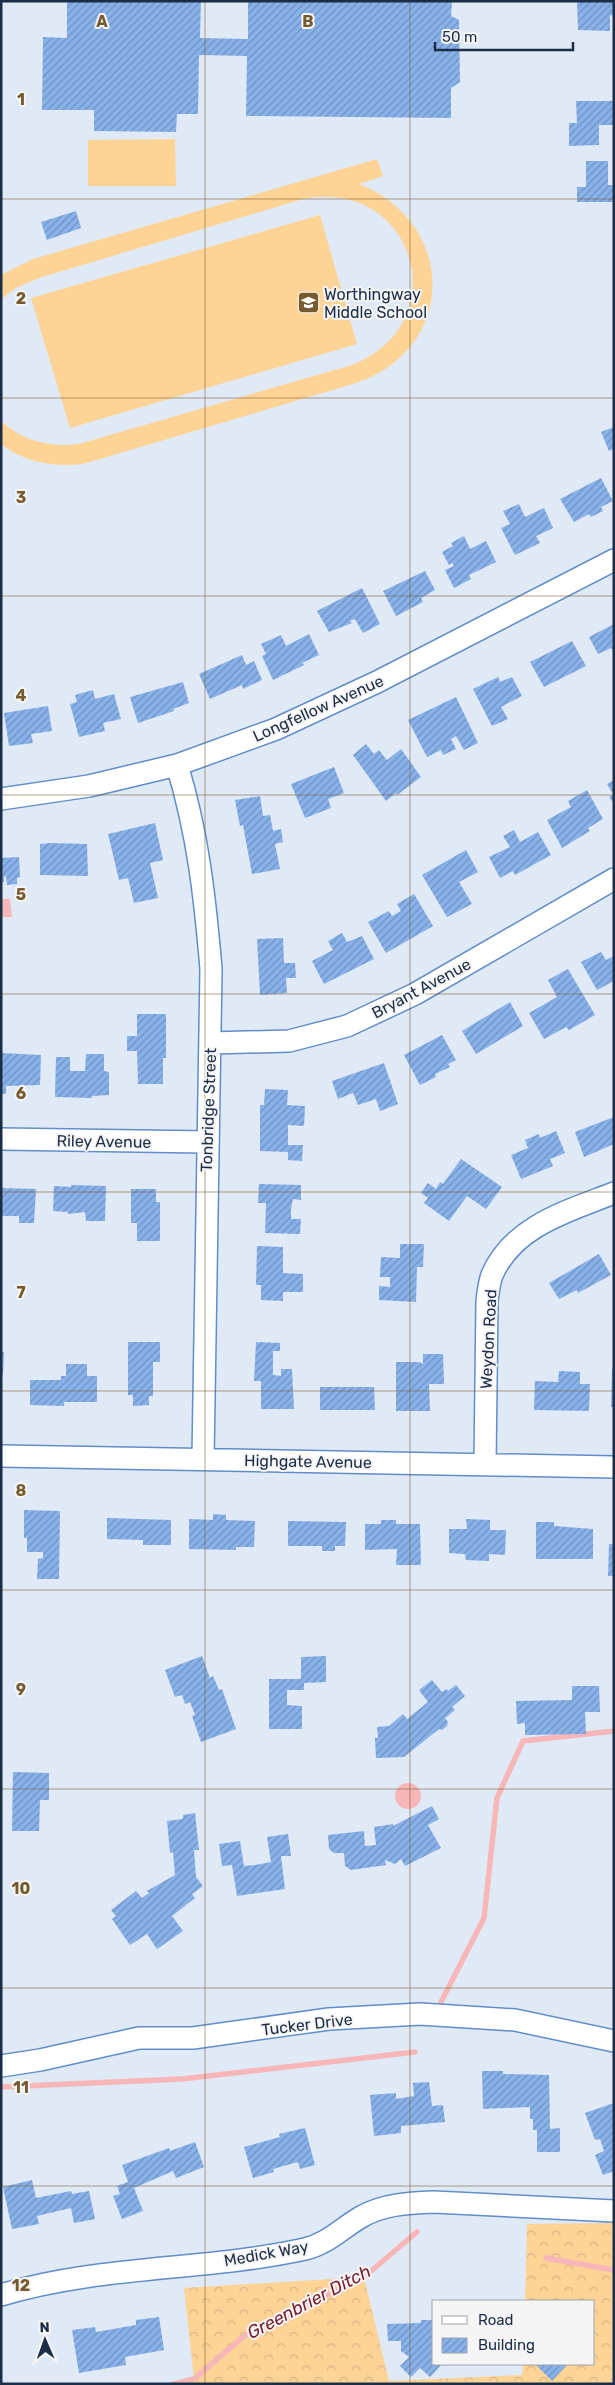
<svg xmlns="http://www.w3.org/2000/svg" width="615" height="2385" font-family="Rubik,sans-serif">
<defs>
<pattern id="forest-crowns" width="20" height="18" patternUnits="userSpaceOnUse" patternTransform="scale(1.25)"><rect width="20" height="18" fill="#fdd396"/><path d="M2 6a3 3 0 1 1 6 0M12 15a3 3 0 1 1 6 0" fill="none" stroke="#d8b583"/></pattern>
<pattern id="building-hatch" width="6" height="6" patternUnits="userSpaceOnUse" patternTransform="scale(1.25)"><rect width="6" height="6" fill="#89b2ea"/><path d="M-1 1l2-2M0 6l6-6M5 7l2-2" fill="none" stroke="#6f91bf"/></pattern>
</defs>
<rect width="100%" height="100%" fill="#e0e9f6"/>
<path fill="url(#forest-crowns)" d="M614,2223V2384H174L194,2379L184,2288L364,2277L389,2381L522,2375L523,2364H594V2301H525L527,2224Z"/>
<path fill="#fdd396" d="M175,139L176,186H88V140Z
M377,159L383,176L359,184C457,223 458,348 356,383L83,464C54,467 25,463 1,444V421C23,441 50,448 79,444L352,365C458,323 415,177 303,199L39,278L16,288L1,299V275L33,259Z
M320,215L357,344L70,428L31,298Z"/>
<path fill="#f7b7b9" d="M1,899H10L12,917H1Z
M395 1796a13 13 0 1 1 26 0a13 13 0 1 1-26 0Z"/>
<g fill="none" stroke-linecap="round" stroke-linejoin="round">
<path stroke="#f7b7b9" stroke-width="5.5" d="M439,2006L484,1918L497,1798L523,1741L614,1731
M1,2087L182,2079L415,2052
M546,2258L614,2270
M174,2384L194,2379L244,2336L364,2277L417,2232"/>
</g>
<path fill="url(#building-hatch)" d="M67,1H201L200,38L248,39V1H452L451,16L459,20L460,82L451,88V118L246,116L247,56L199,55L198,114H177L176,132L94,131V110H42L43,37L67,38Z
M577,1H614V16L610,15V31L578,30Z
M576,101H614V125H599V145L569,146V123H577Z
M586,161H608V185H614V202H577V187H586Z
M76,211L81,228L47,240L41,222Z
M614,427V449L609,451L601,432Z
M601,478L613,501L601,507L603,511L591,517L589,514L574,522L560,499Z
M519,504L525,517L544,508L553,528L536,536L540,543L515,555L501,528L510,524L503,511Z
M464,536L470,549L486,541L496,562L469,575L471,579L454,588L445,570L454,566L452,563L449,565L442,552L453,546L451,543Z
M425,571L435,590L421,598L423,602L396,616L383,591Z
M362,588L380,624L363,633L355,619L350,621L352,623L329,632L317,611Z
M614,624V652L611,648L598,654L589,637Z
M309,634L319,655L302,663L304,665L273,680L262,656L266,654L261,644L281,635L286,646Z
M572,641L586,666L544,687L530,662Z
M242,655L246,665L254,661L262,680L243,689L242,685L210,699L199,674Z
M498,677L500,682L512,677L522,696L501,707L508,719L492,726L473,689Z
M183,682L189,703L173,709L174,711L138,723L130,697Z
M93,690L95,699L114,694L121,719L103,723L105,731L79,737L70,704L77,702L75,695Z
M456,697L478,743L464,750L456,736L451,739L456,749L443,755L441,750L427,757L408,720Z
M48,706L52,731L31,734L33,743L9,746L4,713Z
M366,744L374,754L379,750L387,760L401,749L421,777L397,795L396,793L386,801L353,755Z
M334,767L344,793L328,799L331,808L305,818L291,784Z
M614,780V804L609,797L613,794L607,784Z
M587,790L603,819L588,828L590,831L562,848L547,820L571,807L568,801Z
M260,796L263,816L270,815L273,831L281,829L283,842L275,844L280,869L252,874L243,825L240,826L235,800Z
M155,823L163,860L150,863L158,898L134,903L128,878L119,880L108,834Z
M514,830L520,842L538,832L551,855L515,875L513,871L500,878L489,857L510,847L503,836Z
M51,843L87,844L88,876L40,875V844Z
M466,850L478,872L459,882L472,904L447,917L422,875Z
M19,857L20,877L17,878V884L7,885L6,876L4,877V882H1V858Z
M414,894L433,926L386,953L368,922L389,911L392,916L401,911L397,904Z
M342,933L347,942L362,936L374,959L324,984L312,961L333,950L328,941Z
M283,938L284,963H295L296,978H286L287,993L260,995L257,939Z
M601,952L606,960L614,956V981L597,990L581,962Z
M568,969L595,1015L569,1030L566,1027L544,1039L529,1013L557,997L548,980Z
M510,1002L523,1026L476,1054L462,1031Z
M137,1014H166V1058H163V1084H138L137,1051H127V1036H137Z
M442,1035L456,1060L448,1064L450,1067L435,1074L436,1077L420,1085L404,1055Z
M1,1053L41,1055L40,1085L6,1086V1094H1Z
M86,1054H104V1071L109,1072V1095L92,1096V1098L55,1097L56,1057H70V1071H85Z
M384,1063L398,1104L380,1111L376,1099L358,1105L353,1093L338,1099L332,1081Z
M265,1089L288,1090L287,1105L305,1106L304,1126L288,1125V1145H303L302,1161L288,1160V1152L260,1151V1105H264Z
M614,1117V1144L584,1157L575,1132Z
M556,1131L565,1153L550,1159L553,1166L521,1179L511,1155L528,1148L525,1140L539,1134L540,1138Z
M461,1159L502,1187L486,1209L467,1196L449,1221L424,1203L428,1198L421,1193L428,1183L436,1189L440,1182L443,1184Z
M259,1184L301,1185V1200L293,1199L291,1209V1219H301L300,1234L265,1233L266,1203H258Z
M71,1185L106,1186L105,1221H86L85,1212L68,1214V1212L53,1211L54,1186L71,1187Z
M1,1188L36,1189L34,1223H19V1216H1Z
M131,1189H156V1202H160V1241H137V1223H131Z
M400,1244H424L423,1267H417L416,1302L379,1300V1286L390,1287V1277H380L381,1257L400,1258Z
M257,1246L283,1247V1273L303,1274V1292H283V1301L261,1300V1285H256Z
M599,1254L611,1275L578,1293L577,1290L559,1299L549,1283Z
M128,1342H160V1362H153V1396H149V1405L133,1406V1395H128Z
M256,1342L280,1343V1351H273V1375L281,1376V1369H292L294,1409H261V1381H254Z
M1,1352H4L3,1375H1Z
M423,1354H443L444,1384H429L430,1411H396V1362H419L423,1364Z
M66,1364H87V1376H97V1402H64V1406L30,1405V1380H61V1376H66Z
M612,1368H614V1407H611Z
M559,1371L580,1372V1384H590L589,1411L534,1410L535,1381L558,1382Z
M320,1387H374L375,1410H320Z
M24,1510L60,1511L59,1579H37L38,1559L43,1558V1552H27V1538H24Z
M213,1514L226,1515V1520L255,1521L254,1547H236V1550L189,1549V1519L213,1520Z
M107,1518L171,1520V1545H143V1540L107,1539Z
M466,1519L490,1520V1530H506L505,1555L489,1554V1561L466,1560L465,1554L449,1553V1529H467Z
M381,1520H396V1524H420L421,1565H396L397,1549L365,1550V1524H381Z
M288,1521L346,1522L345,1546H335V1551H322V1546H288Z
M536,1522H554V1526L593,1529V1559H536Z
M609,1544H614V1576H608Z
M202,1656L210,1678L213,1676L219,1690L222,1689L236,1729L201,1742L192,1716L195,1715L190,1702L185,1704L182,1695L175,1697L165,1670Z
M326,1656V1682L304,1683V1690H287V1705L302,1706V1729H269V1679H301V1657Z
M432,1680L442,1692L446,1689L448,1691L456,1685L465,1696L452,1707L455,1710L445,1718L448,1722L447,1726L442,1730L439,1729L404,1757L376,1758L375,1738H378L377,1727L389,1726L403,1714L407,1719L428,1702L419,1690Z
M572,1686H599L600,1712H585L586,1734L525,1735V1723L517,1724L516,1701L572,1700Z
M13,1772L49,1773V1800H40L39,1831H12Z
M432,1806L439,1819L428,1825L441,1848L405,1866L401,1859L395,1864L385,1860L386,1865L351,1870L345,1866L344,1853H334L329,1849L328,1835L364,1831L365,1846L376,1845L374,1827L393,1824V1826Z
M195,1813L199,1850H194L196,1877L203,1886L192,1894L195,1898L172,1916L183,1931L157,1949L147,1934L130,1945L112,1919L116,1916L111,1910L136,1891L142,1898L149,1893L147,1891L175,1875L173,1852L170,1853L167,1821L183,1819V1815Z
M288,1834L291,1856H281L285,1889L237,1896L232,1865L222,1866L219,1844L240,1841L244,1866L255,1865L271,1862L267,1837Z
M482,2071H503V2074L549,2075L550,2129L560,2128V2152H537V2130H533V2119H530V2107L483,2109Z
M429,2082L432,2106L443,2105L445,2122L401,2126V2133L374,2136L370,2095L396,2093V2099L414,2096L413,2083Z
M614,2103V2171L603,2175L595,2155L604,2151L600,2139L595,2140L585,2113Z
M305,2128L315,2165L300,2169L298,2162L273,2169L274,2172L253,2178L244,2147L280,2137L279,2134Z
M195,2142L204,2167L176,2178L173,2171L134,2188L143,2211L122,2219L113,2196L120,2194L117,2186L128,2182L122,2165L169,2148L170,2151Z
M32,2180L36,2198L71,2191L72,2194L89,2191L95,2219L74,2223L71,2208L37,2216L39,2224L12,2229L3,2187Z
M159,2317L164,2350L125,2357L126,2365L79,2373L72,2330L95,2327L96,2332L136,2325V2320Z
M421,2320H434V2364H442L430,2377L420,2368L411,2377L400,2366L409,2357L401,2351V2341H388L387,2324L421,2323Z
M535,2364H568L552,2381Z"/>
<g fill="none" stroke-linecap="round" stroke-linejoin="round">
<defs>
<path id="minor" d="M177,765C198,834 205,898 211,969L203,1459
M1,799L89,786L177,765L276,729L377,682L614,560
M211,1043L289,1041L347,1026L415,994L614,879
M1,1139L207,1142
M1,1456L614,1467
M485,1464L487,1301C488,1293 489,1283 492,1275C513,1226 568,1211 614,1193
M1,2066L40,2060L139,2038H193L329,2019L420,2014L515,2020L614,2041
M1,2295C100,2265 205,2271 305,2249C327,2244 342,2228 361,2217C383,2204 409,2203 434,2202L614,2211"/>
</defs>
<use href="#minor" stroke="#618dc9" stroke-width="24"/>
<use href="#minor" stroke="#fff" stroke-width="21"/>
</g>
<path fill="none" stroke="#775a2d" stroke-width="1" stroke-opacity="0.55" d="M205,1V2384M410,1V2384M1,199H614M1,398H614M1,596H614M1,795H614M1,994H614M1,1192H614M1,1391H614M1,1590H614M1,1789H614M1,1988H614M1,2186H614"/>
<defs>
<symbol id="school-square" viewBox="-11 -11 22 22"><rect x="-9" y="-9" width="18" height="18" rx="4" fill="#775a2d" stroke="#f5f5f5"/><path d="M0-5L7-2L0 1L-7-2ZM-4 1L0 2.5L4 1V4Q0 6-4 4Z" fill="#fff"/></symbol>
</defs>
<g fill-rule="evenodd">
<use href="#school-square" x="296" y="290" width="25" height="25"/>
</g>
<g text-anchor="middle" stroke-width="4" stroke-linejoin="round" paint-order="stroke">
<g font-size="16" fill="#1c2e47" stroke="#f5f5f5" text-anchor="start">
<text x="324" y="300">Worthingway<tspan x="324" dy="18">Middle School</tspan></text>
</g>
<g font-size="16" fill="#1c2e47" stroke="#f5f5f5">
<text transform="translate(318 708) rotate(-24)" y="6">Longfellow Avenue</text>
<text transform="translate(421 988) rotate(-28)" y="6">Bryant Avenue</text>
<text transform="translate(208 1110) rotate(-88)" y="6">Tonbridge Street</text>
<text transform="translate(104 1141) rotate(1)" y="6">Riley Avenue</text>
<text transform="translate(488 1339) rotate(-87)" y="6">Weydon Road</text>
<text transform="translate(308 1461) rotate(1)" y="6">Highgate Avenue</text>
<text transform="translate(307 2024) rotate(-7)" y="6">Tucker Drive</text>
<text transform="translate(266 2253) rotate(-10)" y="6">Medick Way</text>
</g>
<g font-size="18" font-style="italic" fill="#771e2c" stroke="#f5f5f5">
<text transform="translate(309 2302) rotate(-28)" y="6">Greenbrier Ditch</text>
</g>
</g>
<g font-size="16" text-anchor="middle" font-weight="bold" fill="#775a2d" stroke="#f5f5f5" stroke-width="4" stroke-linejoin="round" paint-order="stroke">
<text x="102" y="27">A</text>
<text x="308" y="27">B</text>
<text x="21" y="105">1</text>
<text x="21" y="304">2</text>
<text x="21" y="503">3</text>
<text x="21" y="701">4</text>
<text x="21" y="900">5</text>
<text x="21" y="1099">6</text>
<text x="21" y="1298">7</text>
<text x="21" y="1496">8</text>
<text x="21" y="1695">9</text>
<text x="21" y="1894">10</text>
<text x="21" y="2093">11</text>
<text x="21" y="2291">12</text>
</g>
<rect width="615" height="2385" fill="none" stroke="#1c2e47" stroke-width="5"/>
<rect x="432" y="2300" width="162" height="65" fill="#f5f5f5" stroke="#9ea5af"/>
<rect x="442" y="2316" width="25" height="8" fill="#ffffff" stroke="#9ea5af"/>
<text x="478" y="2325" font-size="15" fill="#1c2e47">Road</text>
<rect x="442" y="2338" width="25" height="15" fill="url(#building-hatch)" stroke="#9ea5af"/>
<text x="478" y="2350" font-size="15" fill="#1c2e47">Building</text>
<g transform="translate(45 2340) rotate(358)" stroke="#f5f5f5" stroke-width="4" paint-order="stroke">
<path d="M0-4L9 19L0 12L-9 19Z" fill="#1c2e47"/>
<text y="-8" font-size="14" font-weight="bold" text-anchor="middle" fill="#1c2e47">N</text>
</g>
<path d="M435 42v8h138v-8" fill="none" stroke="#1c2e47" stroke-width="2.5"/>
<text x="442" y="42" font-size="15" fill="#1c2e47" stroke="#f5f5f5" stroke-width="4" paint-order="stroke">50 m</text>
</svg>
